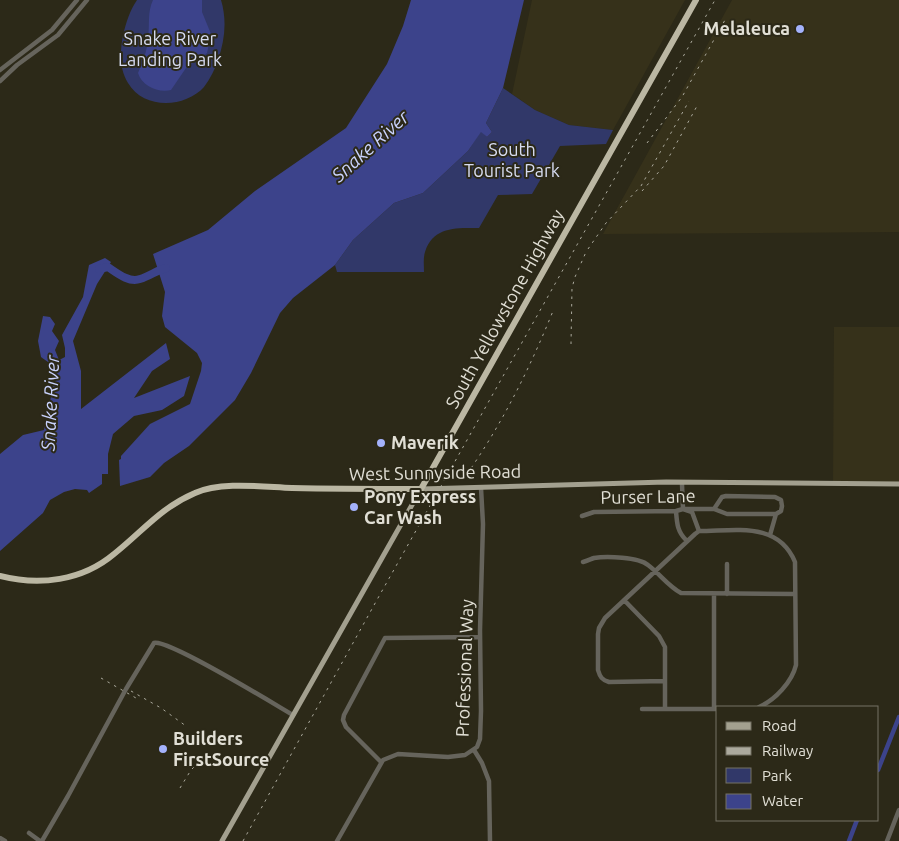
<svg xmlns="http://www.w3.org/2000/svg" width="899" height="841" font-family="Ubuntu,sans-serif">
<rect width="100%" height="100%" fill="#2c2918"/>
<path fill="#36311a" d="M532,0H685L613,130L569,125L535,110L512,94Z
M732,0H899V232L603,234Z
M834,327H899V484H833Z"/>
<path fill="#313869" d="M137,0H221C227,20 225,40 218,60C215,69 210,79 204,87C185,108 144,110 128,83C119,68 120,52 123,35C126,23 130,10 137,0Z
M503,88L535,110L569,125L613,130L606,144L560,146L532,194L498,195L479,228C457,228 433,226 425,252C423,258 424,266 424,272H337L335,265L353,240L394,203L423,193L468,151L481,131L487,137L492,132L486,123Z"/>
<path fill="#3c438b" d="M153,0H202V12L211,34L207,53L186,68L171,90C158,93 142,86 138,73C143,62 147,51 148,39C150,25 147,13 153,0Z
M411,0H524L503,88L486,123L492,132L487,137L481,132L468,151L423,193L394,203L353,240L335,265L293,298L280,313L251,373L235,400L189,446L164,463L150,477L120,486L119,460L121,459V456L150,424L190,404L201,371L202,363L197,353L165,327L162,316L165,292L153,254L208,230L255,191L346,128L387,64L403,26Z
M105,258L111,262L97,284L73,341L81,371V409L166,343L170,359L152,371L134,398L190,376L184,396L162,410L134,416L113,434L108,454V474H102V484L89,493L87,490L75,489L64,492L50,500L43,513L0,551V454L23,435L44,430C47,416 58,375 50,364C48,361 43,359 41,357L38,341L43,316L50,317L55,324L52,331L59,341L55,350L59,360L65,357V348L62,335L83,297L89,265Z"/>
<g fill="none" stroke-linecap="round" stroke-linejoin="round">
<path stroke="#3c438b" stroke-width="4.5" d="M878,770L899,717
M849,841L857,820"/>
<path stroke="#3c438b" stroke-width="8" d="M99,269L108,267C117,273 129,283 140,279C150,276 157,270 166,268"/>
<path stroke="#66645c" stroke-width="4.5" d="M0,70L52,30L77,0
M0,81L17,65L58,35L87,0
M682,484L683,509L692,512L699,531
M714,509L722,497L726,496L775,497L781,500L782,506L781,511L776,514
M676,511C677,523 677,531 686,540
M582,516L594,512L676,511L683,509H714L727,514H776
M770,535L776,514
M583,562C587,561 591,559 594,558C606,556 639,557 648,565C660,574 668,586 681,593L795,594
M727,594V564
M624,600L659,636L665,647V708
M665,681L609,682C602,680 600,677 598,670V634L599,628L605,618L695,534L699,531C735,531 778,521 795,562L796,665C792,682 775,700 759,707
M714,708V594
M642,709H718
M474,750L482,763L489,781L490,841
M381,762L346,727L343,720L344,715L385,638L480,637
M29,833L40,841
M0,838L5,841
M42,841L68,796L126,689L154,643C168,639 274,704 293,715
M337,841L383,760L398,754L448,757L465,755L477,747L480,739L481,711L480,630L483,524L481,488
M887,841L899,810"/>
<path stroke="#a3a08f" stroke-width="5" d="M222,841L421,489L666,482L899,484"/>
<path stroke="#bbb7a3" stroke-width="6" d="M0,576C39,586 82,581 114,554C143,531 160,508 195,493C221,481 264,487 292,488C335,489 378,489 421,489L696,0"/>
<path stroke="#aba99d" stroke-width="1" stroke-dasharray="2.5 5" stroke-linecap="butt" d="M647,143L682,97L725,20
M642,191L664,166L697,106
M588,249L606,223L641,186L689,101
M571,344L572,288L575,277L586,252
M467,474C502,424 530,368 553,311
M101,678L136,698
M131,691L161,708L186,726
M187,743L223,741L244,737
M180,788L191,770L204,757
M243,841L378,598L715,0"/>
</g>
<g fill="#a4b2fc" stroke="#2c2918" stroke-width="2">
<circle cx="800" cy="29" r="5"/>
<circle cx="381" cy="443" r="5"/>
<circle cx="354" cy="507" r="5"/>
<circle cx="163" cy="749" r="5"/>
</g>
<g text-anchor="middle" stroke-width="4" stroke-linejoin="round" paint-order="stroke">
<g font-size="18" font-weight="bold" fill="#e1dfd5" stroke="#2c2918" text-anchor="start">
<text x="790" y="35" text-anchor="end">Melaleuca</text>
<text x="391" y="449">Maverik</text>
<text x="364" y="503">Pony Express<tspan x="364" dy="21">Car Wash</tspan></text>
<text x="173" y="745">Builders<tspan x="173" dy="21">FirstSource</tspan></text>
</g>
<g font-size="18" fill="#d7dcf1" stroke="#2c2918">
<text x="170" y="45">Snake River<tspan x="170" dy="21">Landing Park</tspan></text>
<text x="512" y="156">South<tspan x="512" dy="21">Tourist Park</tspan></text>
</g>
<g font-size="18" fill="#e1dfd5" stroke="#2c2918">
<text transform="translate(505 309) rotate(-61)" y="6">South Yellowstone Highway</text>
<text transform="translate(435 473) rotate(-1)" y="6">West Sunnyside Road</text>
<text transform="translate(648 497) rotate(-1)" y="6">Purser Lane</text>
<text transform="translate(465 668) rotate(-88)" y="6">Professional Way</text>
</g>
<g font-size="19" font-style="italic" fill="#c9d2fc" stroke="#2c2918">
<text transform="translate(370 146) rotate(-42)" y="7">Snake River</text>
<text transform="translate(50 403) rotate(-87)" y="7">Snake River</text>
</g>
</g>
<rect x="716" y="706" width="162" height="115" fill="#2c2918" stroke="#747264"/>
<rect x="726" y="722" width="25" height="8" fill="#a3a08f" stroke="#747264"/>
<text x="762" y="731" font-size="15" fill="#e1dfd5">Road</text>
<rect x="726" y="747" width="25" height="8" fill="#aba99d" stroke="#747264"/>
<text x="762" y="756" font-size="15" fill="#e1dfd5">Railway</text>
<rect x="726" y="768" width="25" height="15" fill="#313869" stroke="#747264"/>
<text x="762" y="781" font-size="15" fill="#e1dfd5">Park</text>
<rect x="726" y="794" width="25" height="15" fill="#3c438b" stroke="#747264"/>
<text x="762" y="806" font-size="15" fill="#e1dfd5">Water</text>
</svg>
